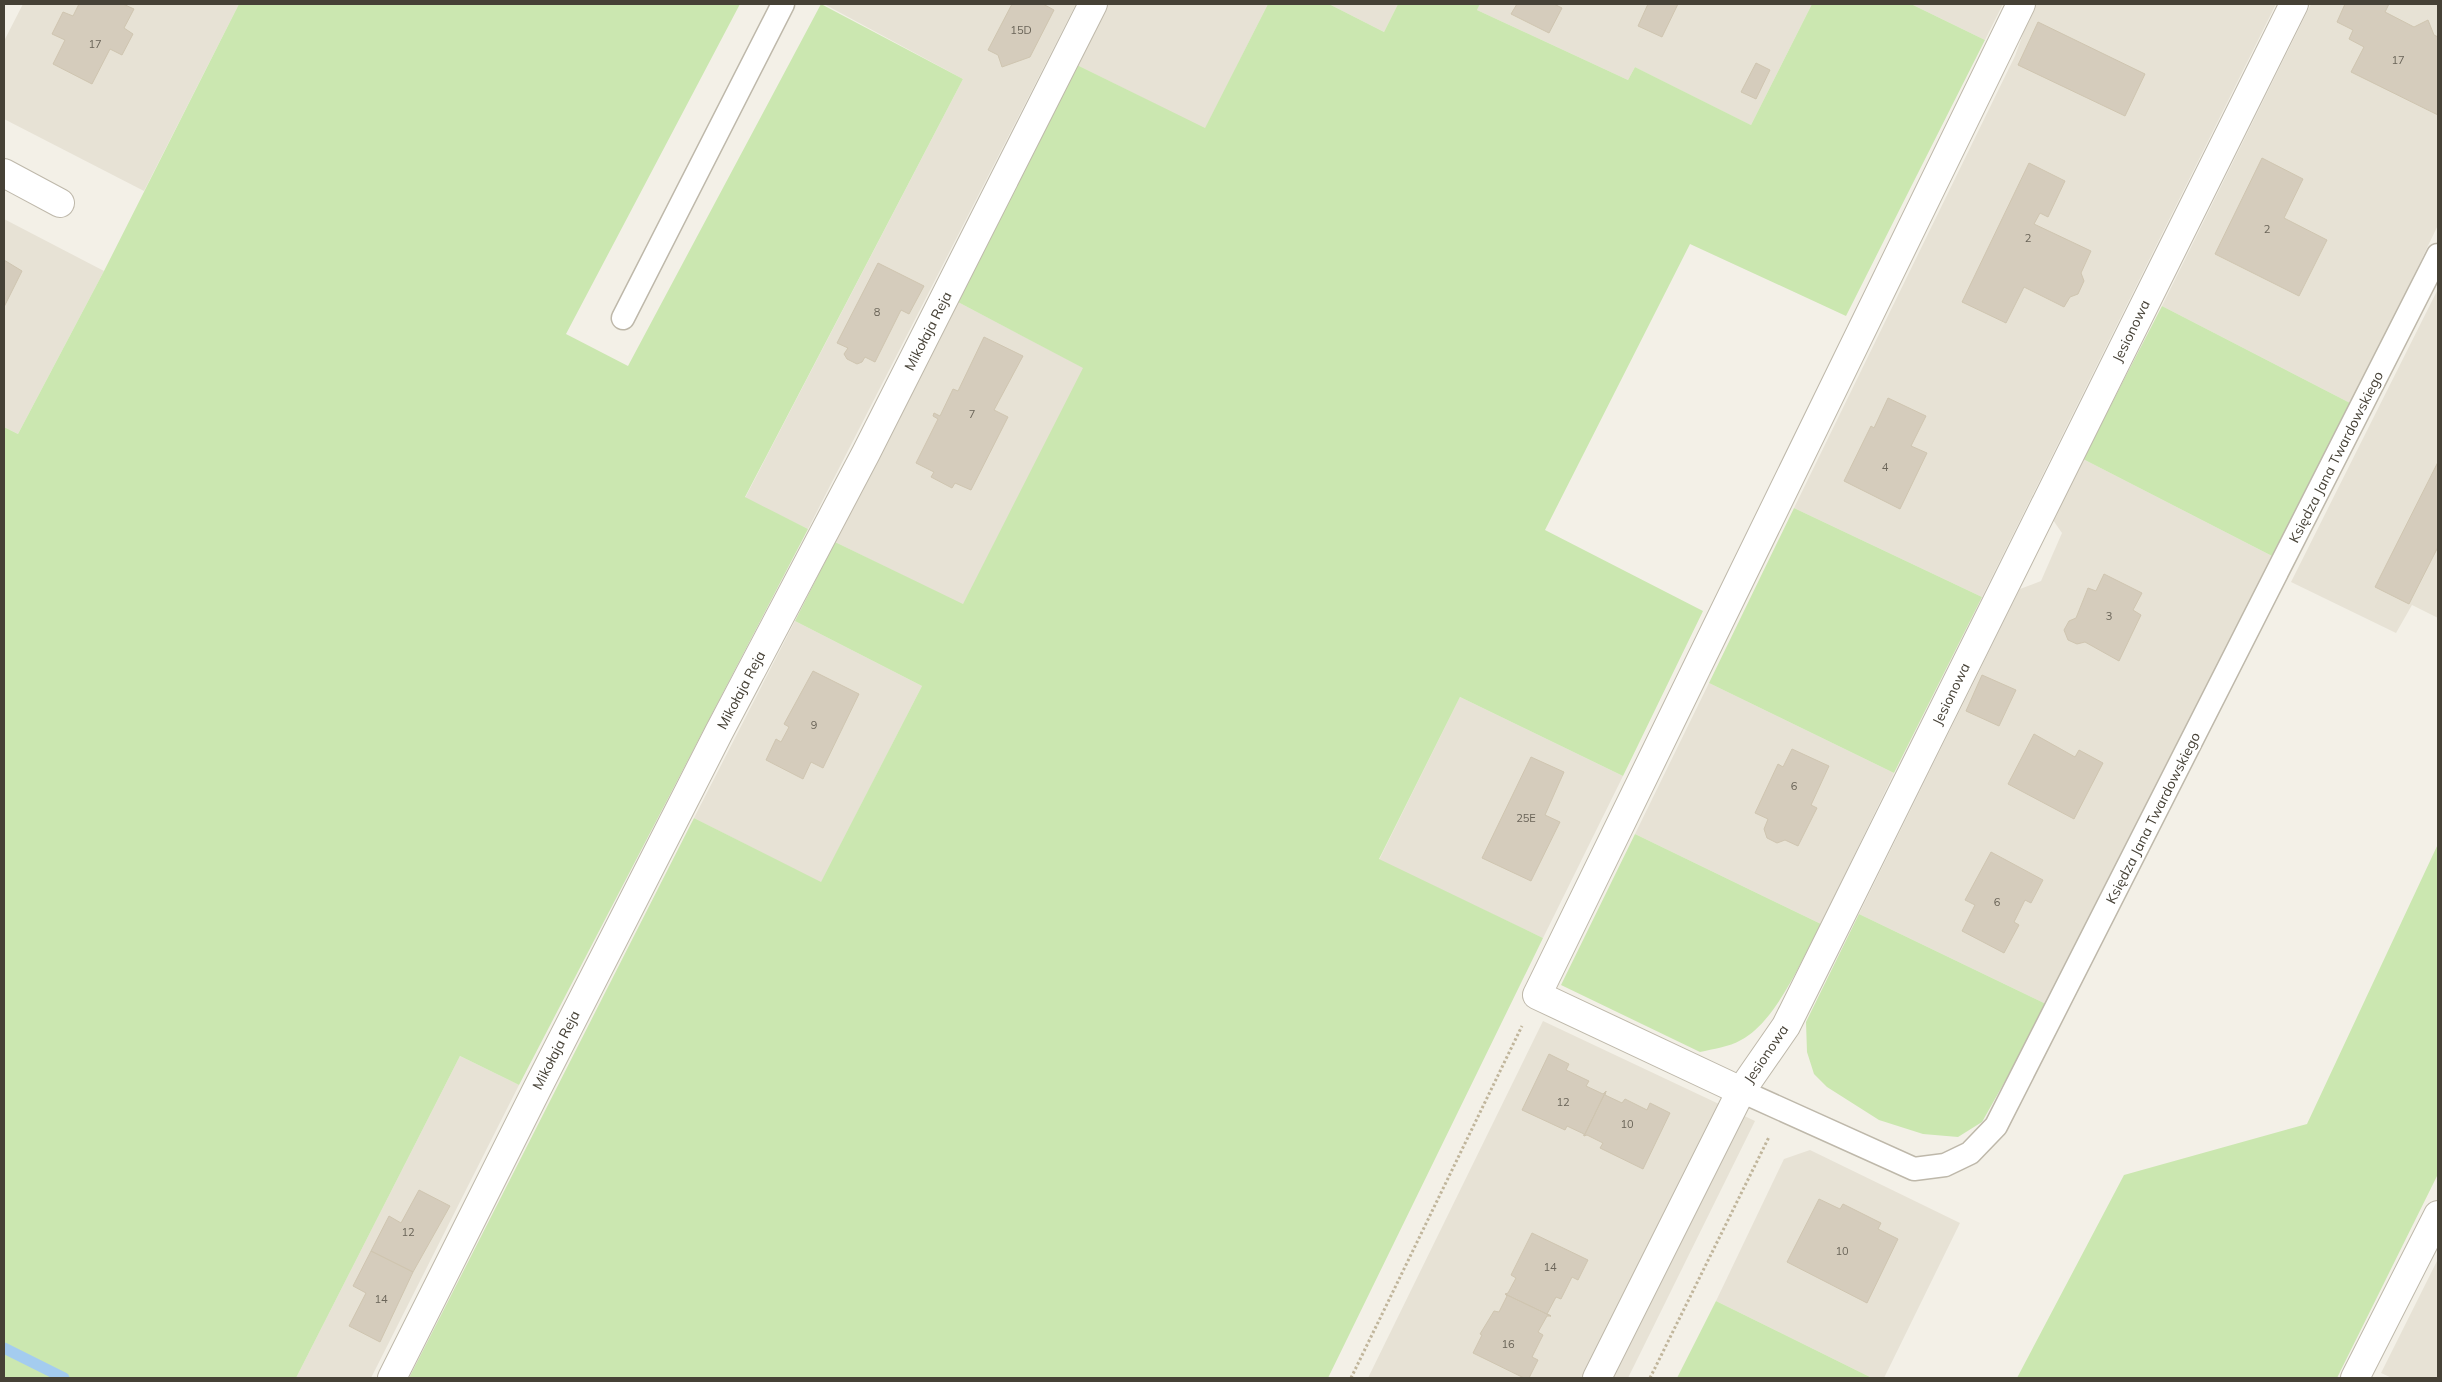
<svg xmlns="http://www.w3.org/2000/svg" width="2442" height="1382" font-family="Mulish,sans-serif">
<rect width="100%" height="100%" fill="#f3f0e7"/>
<path fill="#e7e2d5" d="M23,4H239L144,191L4,119V41Z
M824,4H1076L808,529L745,498L963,79Z
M1107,4H1268L1205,129L1077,65Z
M1329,4H1398L1384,32Z
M1480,4H1812L1751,125L1635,67L1628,80L1477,10Z
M1911,4H2003L1985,40Z
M2034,4H2276L1982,597L1794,508L2015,56Z
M2311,4H2438V225L2352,404L2162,306Z
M4,219L104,271L18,434L4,427Z
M2438,289V618L2412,605L2396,633L2291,582Z
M956,301L1084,368L963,605L835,542Z
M2083,459L2274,557L2048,1005L1859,914L2020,589L2041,581L2062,533L2053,520Z
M795,621L922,686L821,883L694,818Z
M1709,683L1894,773L1821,924L1635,834Z
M1460,697L1623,776L1543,938L1379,860Z
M1543,1021L1755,1121L1628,1378H1368Z
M460,1056L519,1085L371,1378H296Z
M1810,1150L1960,1223L1884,1378H1872L1716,1301L1784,1159Z
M2438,1259V1378H2392L2381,1373Z"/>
<path fill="#cbe7b0" d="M239,4H740L566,334L628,366L821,4L963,79L745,497L808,529L519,1085L460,1056L296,1378H4V427L18,434L104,271Z
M1268,4H1329L1384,32L1398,4H1480L1477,10L1628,80L1635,67L1751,125L1812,4H1911L1985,40L1846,316L1690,244L1545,530L1703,611L1623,776L1460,697L1379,859L1543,938L1328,1378H409L694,818L821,882L922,686L795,621L835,542L963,604L1083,368L956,301L1077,65L1205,128Z
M2162,306L2352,404L2274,557L2083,459Z
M1794,508L1982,597L1894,773L1709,683Z
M1635,834L1821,924C1802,959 1776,1022 1741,1040C1729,1047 1713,1049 1700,1052L1561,985Z
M2438,844V1174L2337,1378H2017L2124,1175L2307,1124Z
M1859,914L2048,1005L1982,1122L1958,1137L1923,1134L1879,1120L1827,1087L1814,1074L1807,1052L1806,1022Z
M1716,1301L1872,1378H1677Z"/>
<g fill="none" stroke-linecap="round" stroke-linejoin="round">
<path stroke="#a4ccef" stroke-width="11" d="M4,1348L64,1378"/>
</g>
<path fill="#d5ccbc" stroke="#cfc5b0" d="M79,4H123L134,9L124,28L133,34L122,55L110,49L92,84L53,64L65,40L52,34L63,12L73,16Z
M1012,4H1043L1054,10L1030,57L1002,67L998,55L988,50Z
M1517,4H1554L1562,8L1549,33L1511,14Z
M1648,4H1678L1662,37L1638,26Z
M2345,4H2389L2385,12L2414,27L2428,20L2434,35L2438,37V115L2351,72L2364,47L2349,39L2353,30L2337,22Z
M2038,22L2145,74L2125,116L2018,65Z
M1756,63L1770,70L1756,99L1741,92Z
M2262,158L2303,179L2284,218L2327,240L2299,296L2215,254Z
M2029,163L2065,181L2048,217L2040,213L2034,224L2091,251L2081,273L2084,281L2078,294L2070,297L2064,307L2024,287L2006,323L1962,302Z
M4,260L22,271L4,307Z
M878,263L924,286L909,314L901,310L875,362L865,357L862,362L857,364L847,359L844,354L848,348L837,343Z
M984,337L1023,356L994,410L1008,417L971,490L955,483L952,488L931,477L934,472L916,463L938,419L933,416L934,413L940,416L953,389L958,391Z
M1888,398L1926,416L1911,446L1927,453L1900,509L1844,481L1871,426L1874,428Z
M2438,462V547L2409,604L2375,587Z
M2104,574L2142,593L2133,610L2141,615L2119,661L2085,642L2077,644L2068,640L2064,630L2069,621L2076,618L2088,588L2096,591Z
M813,671L859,694L823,768L811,762L803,779L766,760L776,739L781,742L789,727L784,724Z
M1982,675L2016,690L1999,726L1966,711Z
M2034,734L2075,757L2079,750L2103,763L2074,819L2008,784Z
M1792,749L1829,766L1811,805L1817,808L1798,846L1785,840L1777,843L1767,838L1764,829L1768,819L1755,813L1778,764L1783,767Z
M1531,757L1564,772L1545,815L1560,822L1531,881L1482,858Z
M1991,852L2043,880L2031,903L2025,900L2014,922L2019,925L2004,953L1962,931L1975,905L1965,900Z
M1549,1054L1569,1064L1566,1070L1589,1081L1586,1086L1603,1094L1606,1091L1584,1136V1134L1567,1126L1565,1130L1522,1110Z
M1606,1091L1605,1095L1622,1103L1625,1099L1647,1110L1650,1103L1670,1113L1643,1169L1600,1148L1603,1143L1587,1135L1584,1136Z
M419,1190L450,1206L413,1272L371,1251L389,1216L401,1223Z
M1819,1199L1840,1209L1843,1204L1881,1223L1878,1229L1898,1239L1867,1303L1787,1262Z
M1532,1233L1588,1260L1578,1280L1572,1277L1561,1299L1556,1297L1547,1314L1551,1316L1505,1294L1508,1293L1516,1278L1511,1275Z
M371,1251L413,1272L380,1342L349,1326L366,1293L353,1286Z
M1505,1294L1551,1316H1547L1538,1332L1543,1335L1532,1357L1538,1360L1529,1378H1524L1473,1353L1482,1335L1480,1334L1494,1311L1499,1312L1507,1296Z"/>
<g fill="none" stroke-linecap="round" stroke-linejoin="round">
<defs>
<path id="service" d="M623,318L783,4
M1741,1091L1914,1169L1945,1165L1970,1153L1996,1126L2438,255"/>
<path id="minor" d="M4,173L60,203
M1741,1091L1537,995L2021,4
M392,1378L536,1091L719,732L866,453L1093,4
M1597,1378L1741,1091L1786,1026L2294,4
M2355,1378L2438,1215"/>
</defs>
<use href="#service" stroke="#beb8aa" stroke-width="25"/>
<use href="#minor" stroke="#beb8aa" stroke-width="30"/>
<path stroke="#c0b59b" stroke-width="3" stroke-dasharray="2.5 2.5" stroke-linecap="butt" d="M1351,1378L1522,1026
M1650,1378L1769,1137"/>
<use href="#service" stroke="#fff" stroke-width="22"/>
<use href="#minor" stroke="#fff" stroke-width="28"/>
</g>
<g text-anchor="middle" stroke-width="4.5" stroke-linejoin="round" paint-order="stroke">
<g font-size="11" fill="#6a6458">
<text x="1021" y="34">15D</text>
<text x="95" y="48">17</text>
<text x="2398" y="64">17</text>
<text x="2267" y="233">2</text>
<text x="2028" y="242">2</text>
<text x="877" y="316">8</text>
<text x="972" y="418">7</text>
<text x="1885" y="471">4</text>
<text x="2109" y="620">3</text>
<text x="814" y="729">9</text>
<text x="1794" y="790">6</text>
<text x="1526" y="822">25E</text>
<text x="1997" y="906">6</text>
<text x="1563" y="1106">12</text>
<text x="1627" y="1128">10</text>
<text x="408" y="1236">12</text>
<text x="1842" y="1255">10</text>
<text x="1550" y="1271">14</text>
<text x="381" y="1303">14</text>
<text x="1508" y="1348">16</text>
</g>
<g font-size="14" fill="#464136" stroke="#fff">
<text transform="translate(928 331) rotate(-63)" y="5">Mikołaja Reja</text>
<text transform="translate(2131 331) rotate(-64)" y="5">Jesionowa</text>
<text transform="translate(2336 457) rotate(-63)" y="5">Księdza Jana Twardowskiego</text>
<text transform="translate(741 690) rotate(-62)" y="5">Mikołaja Reja</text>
<text transform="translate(1951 694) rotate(-64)" y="5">Jesionowa</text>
<text transform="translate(2153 818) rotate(-63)" y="5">Księdza Jana Twardowskiego</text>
<text transform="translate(556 1050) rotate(-63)" y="5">Mikołaja Reja</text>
<text transform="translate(1766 1054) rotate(-56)" y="5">Jesionowa</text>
</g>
</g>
<rect width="2442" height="1382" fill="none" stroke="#464136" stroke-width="10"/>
</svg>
